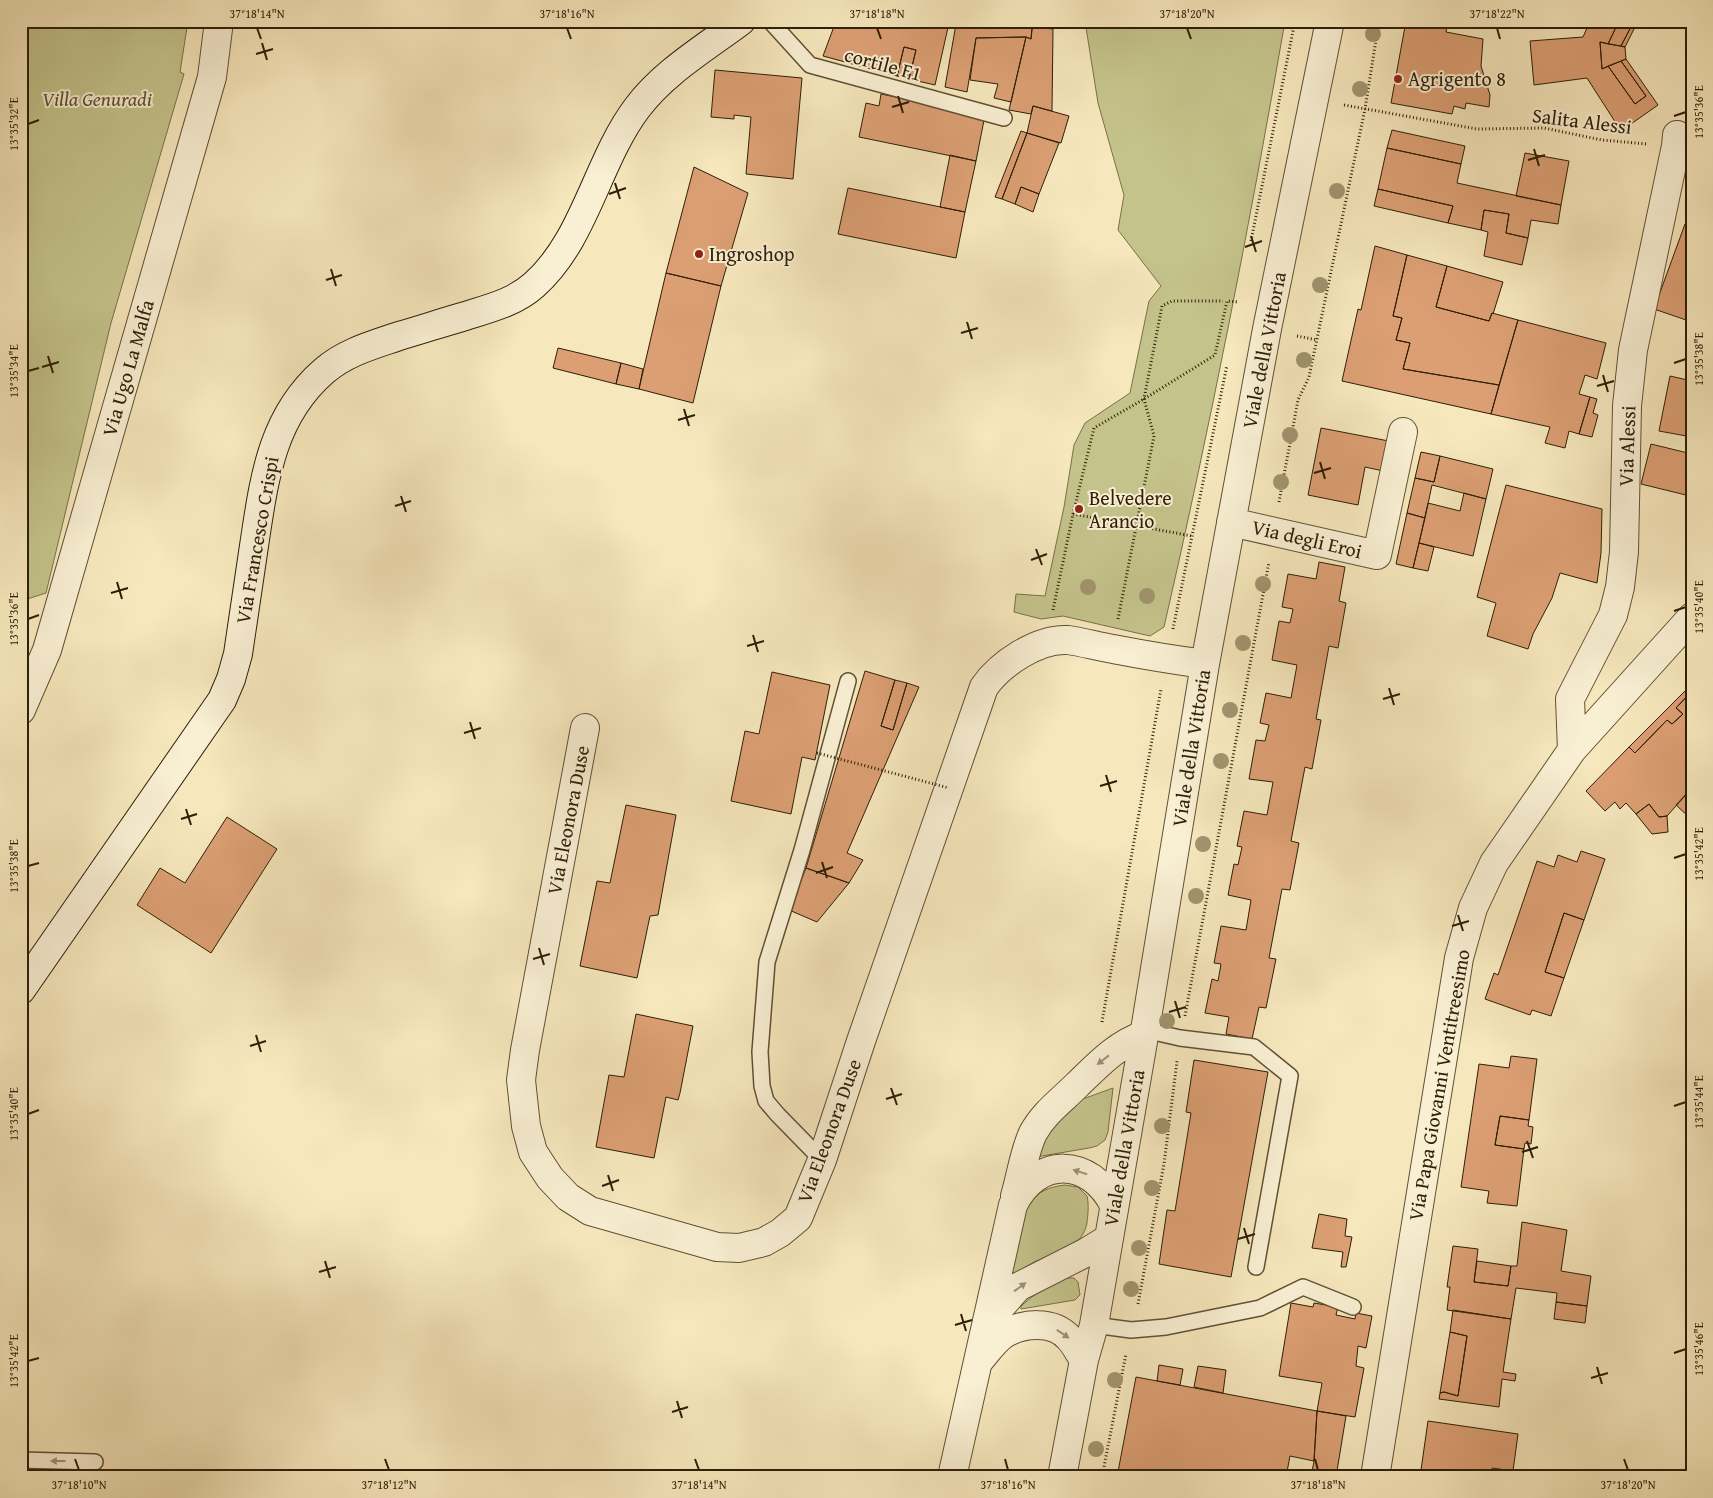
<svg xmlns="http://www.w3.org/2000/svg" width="1713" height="1498" font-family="'Gentium Book Plus',serif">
<rect width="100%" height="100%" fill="#f6e7bc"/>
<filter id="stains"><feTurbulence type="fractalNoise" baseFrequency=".004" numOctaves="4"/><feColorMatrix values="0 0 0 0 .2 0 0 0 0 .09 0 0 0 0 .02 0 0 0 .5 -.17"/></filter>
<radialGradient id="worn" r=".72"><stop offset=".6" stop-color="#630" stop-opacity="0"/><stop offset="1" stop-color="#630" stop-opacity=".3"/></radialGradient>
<path fill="#c4c38b" stroke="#7a7049" d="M21,21H188L180,72L184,74L111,323L46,593L21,601Z
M1085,21H1285C1250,224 1210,427 1164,627L1150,636L1063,616L1041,619L1014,612L1016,594L1045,596L1064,507L1074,445L1085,423L1130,393L1149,301L1161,286L1118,230L1124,195L1098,103Z
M1113,1088L1108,1132L1105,1140L1097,1146L1089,1148L1036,1157L1047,1128L1080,1100Z
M1065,1185L1078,1187L1087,1196C1089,1204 1088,1214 1087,1223C1082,1249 1055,1253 1034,1262C1025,1267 1016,1273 1008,1279C1011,1265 1014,1251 1017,1237C1025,1206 1031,1189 1065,1185Z
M1067,1278H1074L1078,1282L1080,1295L1075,1300L1021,1309V1306C1034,1295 1050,1282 1067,1278Z"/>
<path fill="#db9f73" stroke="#2f1e07" d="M836,21H938L949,23L935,85L909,79L916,50L904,47L897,76L823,56Z
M956,21H995V28L956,24Z
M995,21H1033L1031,39L1026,37L976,38L967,92L945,87L956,24L995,28Z
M1406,21H1448L1446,32L1483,39L1481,66L1490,95L1489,107L1466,103L1465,109L1454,106L1452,114L1391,103Z
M1590,21H1619L1608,44L1600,42L1602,69L1608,66L1635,104L1646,96L1621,61L1626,59L1658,105L1621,131L1587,78L1534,85L1530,41L1583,37Z
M1619,21H1634L1621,46L1608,44Z
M1634,21H1638L1625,47L1621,46Z
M1032,27L1053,29L1052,111L1033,106L1031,114L1009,110L1026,37L1031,39Z
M1026,37L1011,102L994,98L998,84L970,80L976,38Z
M1600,42L1625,47L1626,59L1602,69Z
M904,47L916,50L909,79L897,76Z
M1621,61L1646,96L1635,104L1608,66Z
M715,70L802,78L793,179L746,174L751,117L734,115V119L711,117Z
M881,94L985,115L976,161L859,137L866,103L879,106Z
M1033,106L1069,116L1061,143L1027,133Z
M1392,130L1465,146L1461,164L1387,148Z
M1021,131L1027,133L1002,199L995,197Z
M1027,133L1059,143L1039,194L1021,187L1015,204L1002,199Z
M1387,148L1461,164L1457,183L1561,205L1558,224L1531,220L1528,238L1506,233L1509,214L1484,210L1481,230L1448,223L1453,206L1378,189Z
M1525,153L1569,161L1561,205L1516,196Z
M950,155L976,161L965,212L940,207Z
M694,167L748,193L721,286L666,273Z
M1021,187L1039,194L1033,212L1015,204Z
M848,188L965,212L956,258L838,234Z
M1378,189L1453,206L1448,223L1374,206Z
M1484,210L1509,214L1506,233L1528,238L1522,265L1484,256L1488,232L1481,230Z
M1685,224L1692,227V322L1654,309Z
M1375,246L1407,255L1393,316L1402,318L1396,340L1410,343L1403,369L1499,385L1491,414L1342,381L1358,309L1361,310Z
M1407,255L1447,266L1436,307L1489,321L1492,313L1518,320L1499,385L1403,369L1410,343L1396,340L1402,318L1393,316Z
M1447,266L1503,282L1493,314L1492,313L1489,321L1436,307Z
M666,273L721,286L693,403L639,389Z
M1518,320L1606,343L1597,379L1585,375L1579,394L1590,397L1579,434L1569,431L1565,448L1545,443L1550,427L1491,414Z
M558,348L621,363L616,384L553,368Z
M621,363L643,369L639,389L616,384Z
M1670,376L1692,381V437L1659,431Z
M1590,397L1597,399L1593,413L1598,415L1592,437L1579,434Z
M1321,428L1394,442L1388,472L1365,467L1358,505L1308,495Z
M1651,444L1692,454V509L1687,508L1690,496L1641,484Z
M1421,452L1440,456L1434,482L1415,478Z
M1440,456L1493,469L1486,499L1432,485L1425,518L1407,513L1415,478L1434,482Z
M1506,485L1602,509L1601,553L1597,583L1560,573L1552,598L1533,634L1528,649L1487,636L1496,603L1477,597Z
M1464,493L1486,499L1473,556L1419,543L1428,503L1460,511Z
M1407,513L1425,518L1413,568L1396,564Z
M1419,543L1434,547L1428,571L1413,568Z
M1319,562L1345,567L1339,601L1346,603L1338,648L1329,646L1316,719L1321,720L1312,769L1305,767L1291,841L1299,843L1290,890L1282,889L1269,958L1276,959L1266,1008L1259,1007L1252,1039L1226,1034L1229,1017L1205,1013L1212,979L1218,981L1221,964L1214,963L1221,926L1246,930L1251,900L1228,895L1234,864L1238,865L1242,847L1237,846L1244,811L1267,815L1273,782L1249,779L1256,740L1265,741L1269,725L1260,723L1266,693L1291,698L1297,665L1272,660L1279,621L1290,623L1293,609L1282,607L1288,574L1316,579Z
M865,671L895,680L881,726L893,730L907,683L919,687L847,853L863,860L849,883L806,868Z
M772,672L830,685L815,760L802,757L791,814L731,801L745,731L759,734Z
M895,680L907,683L893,730L881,726Z
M1692,684V691L1676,708L1683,714L1672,724L1667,720L1635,753L1629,747Z
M1692,691V788L1667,816L1659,817L1649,804L1636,814L1626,803L1620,809L1615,802L1605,811L1586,791L1629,747L1635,753L1667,720L1672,724L1683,714L1676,708Z
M1689,791L1692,794V816L1690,818L1676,805Z
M1649,804L1659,817L1667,816L1668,832L1652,834L1636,814Z
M626,805L676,815L658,915L650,916L637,978L580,966L597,881L610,883Z
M227,817L277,849L211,953L137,905L160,868L185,883Z
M1581,851L1605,859L1584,920L1564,913L1545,972L1564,978L1551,1016L1532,1010L1530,1015L1485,999L1494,973L1498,975L1537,861L1554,867L1558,855L1577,862Z
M806,868L849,883L817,922L789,910Z
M1564,913L1584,920L1564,978L1545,972Z
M636,1014L693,1026L680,1093L678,1100L666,1097L654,1158L596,1147L609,1075L624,1077Z
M1511,1056L1537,1059L1529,1120L1500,1116L1495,1145L1524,1149L1517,1206L1487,1203L1489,1191L1461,1187L1479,1064L1509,1068Z
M1194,1060L1268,1072L1231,1277L1159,1264L1167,1210L1175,1211L1191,1113L1186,1112Z
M1500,1116L1529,1120L1528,1126L1533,1127L1531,1144L1525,1143L1524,1149L1495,1145Z
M1319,1214L1347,1219L1345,1236L1352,1237L1346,1267H1341L1343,1252L1312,1248Z
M1522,1222L1567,1230L1561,1271L1591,1276L1587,1306L1556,1302L1557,1293L1516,1288L1511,1319L1447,1310L1450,1287H1447L1453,1246L1478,1249L1474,1282L1508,1286L1511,1266H1517Z
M1477,1261L1511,1266L1508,1286L1474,1282Z
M1556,1302L1587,1306L1585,1323L1554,1319Z
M1291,1303L1313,1307L1314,1303L1338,1307L1336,1315L1355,1319L1356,1313L1372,1316L1366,1348L1358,1346L1356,1366L1364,1368L1355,1417L1317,1411L1322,1383L1279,1376Z
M1453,1310L1511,1319L1503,1372L1516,1374L1515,1381L1502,1379L1499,1407L1439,1399L1440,1393L1444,1392L1458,1396L1467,1336L1450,1332Z
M1450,1332L1467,1336L1458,1396L1444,1392L1440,1393Z
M1159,1365L1183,1369L1180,1385L1157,1381Z
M1198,1366L1226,1370L1223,1393L1194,1387Z
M1136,1377L1317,1411L1314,1461L1290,1456L1286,1477H1211L1177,1470L1175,1477H1117Z
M1317,1411L1346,1416L1336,1477H1311L1314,1461Z
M1428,1421L1518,1434L1513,1471L1492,1468L1490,1477H1420Z"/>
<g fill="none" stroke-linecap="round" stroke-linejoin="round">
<defs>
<path id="lane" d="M770,21L810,65L1004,118
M1145,1030L1180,1038L1254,1047L1290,1076L1256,1267
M822,1160L778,1115L766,1101L762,1086L760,1052L767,962L802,850L848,681
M1094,1325L1131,1330L1166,1327L1260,1308L1303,1287L1353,1307
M21,1460L95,1462"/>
<path id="street" d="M1231,522L1377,555L1403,432
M21,710L47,650L212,77L219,21
M585,728L525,1050L521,1080L526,1126L533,1152L550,1178L568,1197L590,1211L717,1247L739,1248L764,1242L780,1233L798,1218L822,1160L861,1041L984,687C1000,664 1038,638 1068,640C1083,642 1099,647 1113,649C1144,655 1174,660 1205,664
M1572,750L1570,699L1613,615L1620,587L1624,552L1627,406L1633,350L1676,146L1677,135
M1015,1196C1021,1176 1024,1152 1033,1133C1044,1113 1061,1101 1077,1085C1098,1065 1116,1045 1144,1035
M989,1320L1018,1287L1085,1253L1108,1239
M978,1362C986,1353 994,1341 1004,1334C1023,1323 1053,1320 1069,1338C1075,1344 1079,1353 1084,1360
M952,1477L1013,1205C1037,1156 1090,1157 1114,1205
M1062,1477L1084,1360L1094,1325L1145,1030L1205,664L1267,329L1330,21
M1375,1477L1459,958L1473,908L1494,863L1572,750L1692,617"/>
<path id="secondary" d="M21,990L222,700L231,679L238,654C243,618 249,582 254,546C264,480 271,417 324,371C346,352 373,345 399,336C420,330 441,323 462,317C487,309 514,303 534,285C585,240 597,161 637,108C664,72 705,48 741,21"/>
</defs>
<use href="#lane" stroke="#615034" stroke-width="18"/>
<use href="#street" stroke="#615034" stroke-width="30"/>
<use href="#secondary" stroke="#2f1e07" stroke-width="30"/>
<path stroke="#2f1e07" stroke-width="3" stroke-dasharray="1 2.5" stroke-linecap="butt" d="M1344,105L1477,129L1544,128L1602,140L1647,144
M1251,241L1295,21
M1297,336L1317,340
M1279,502L1298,400L1309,377L1365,109L1379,21
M1073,514L1192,536
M1053,610L1073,514L1094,428L1144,399L1215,355L1227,301L1239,302
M1118,619L1154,436L1144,399L1162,306L1172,301H1223
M1173,629L1227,365
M1185,1016L1269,562
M1102,1022L1161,689
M1138,1304L1164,1164L1177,1061
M1102,1477L1126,1354"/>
<use href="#lane" stroke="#f9efd3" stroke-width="15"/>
<use href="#street" stroke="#f9efd3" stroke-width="28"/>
<use href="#secondary" stroke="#f9efd3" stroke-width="28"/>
<path stroke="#2f1e07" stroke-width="3" stroke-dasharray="1 2.5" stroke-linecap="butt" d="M817,753L949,788"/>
</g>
<g fill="#a1946e">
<circle cx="1373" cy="34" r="8"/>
<circle cx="1360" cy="89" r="8"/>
<circle cx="1337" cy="191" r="8"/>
<circle cx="1320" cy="285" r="8"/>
<circle cx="1304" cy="360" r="8"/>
<circle cx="1290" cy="435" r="8"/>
<circle cx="1281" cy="482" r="8"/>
<circle cx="1263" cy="584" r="8"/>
<circle cx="1088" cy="587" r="8"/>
<circle cx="1147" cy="596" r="8"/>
<circle cx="1243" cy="643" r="8"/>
<circle cx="1230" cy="710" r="8"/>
<circle cx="1221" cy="761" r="8"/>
<circle cx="1203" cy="844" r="8"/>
<circle cx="1196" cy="896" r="8"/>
<circle cx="1167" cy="1021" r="8"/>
<circle cx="1162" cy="1126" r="8"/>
<circle cx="1152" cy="1188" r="8"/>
<circle cx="1139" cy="1248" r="8"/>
<circle cx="1131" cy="1289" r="8"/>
<circle cx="1115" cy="1380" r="8"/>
<circle cx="1096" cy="1449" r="8"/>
</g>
<defs><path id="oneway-solid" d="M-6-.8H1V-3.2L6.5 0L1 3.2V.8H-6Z" transform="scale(1.25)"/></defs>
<g fill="#9e9177">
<use href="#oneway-solid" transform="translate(1103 1060) rotate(142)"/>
<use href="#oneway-solid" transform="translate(1080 1172) rotate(-162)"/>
<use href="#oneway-solid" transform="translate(1020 1287) rotate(-36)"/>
<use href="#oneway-solid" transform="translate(1063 1334) rotate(34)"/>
<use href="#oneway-solid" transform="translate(58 1461) rotate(-180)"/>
</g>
<path fill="none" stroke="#2f1e07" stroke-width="2" d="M257,28L261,39M567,28L571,39M877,28L881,39M1187,28L1191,39M1497,28L1500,39M262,43L267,60M256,54L273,49M898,96L903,113M892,107L909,102M1674,116L1686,112M28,124L39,120M1534,149L1539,166M1528,160L1545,155M615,183L620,199M609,194L626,188M1251,236L1256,252M1245,247L1262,241M331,269L336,286M326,280L342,275M967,322L972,339M961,333L978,328M48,356L53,373M1674,363L1686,359M42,367L59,362M28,371L39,368M1603,375L1608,392M1597,386L1614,381M684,409L689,426M678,420L695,415M1320,462L1325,479M1314,473L1331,468M401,496L406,512M395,506L411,501M1036,549L1042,565M1031,560L1047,554M117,582L122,599M111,593L128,588M1674,611L1686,607M28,619L39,615M753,635L758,652M747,646L764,641M1389,688L1394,705M1383,699L1400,694M470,722L475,739M464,733L481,728M1106,775L1111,792M1100,786L1117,781M186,809L191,825M181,819L197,814M1674,858L1686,854M822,862L827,878M28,866L39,863M816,873L833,867M1458,915L1463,931M1452,926L1469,921M539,948L544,965M533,959L550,954M1175,1001L1180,1018M1169,1012L1186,1007M256,1035L261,1052M250,1046L266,1041M891,1088L897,1105M886,1099L902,1094M1674,1106L1686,1102M28,1114L39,1110M1527,1141L1533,1158M1522,1152L1538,1147M608,1175L613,1191M602,1186L619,1180M1244,1228L1249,1244M1238,1239L1255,1234M325,1261L330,1278M319,1272L336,1267M961,1314L966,1331M955,1325L972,1320M1674,1353L1686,1349M28,1361L39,1358M1597,1367L1602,1384M1591,1378L1608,1373M677,1401L682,1418M672,1412L688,1407M75,1459L79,1470M385,1459L389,1470M695,1459L699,1470M1005,1459L1008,1470M1315,1459L1318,1470M1624,1459L1628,1470"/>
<g fill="#8f2418" stroke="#f9efd3" stroke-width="2">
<circle cx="1398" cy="79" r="5"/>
<circle cx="699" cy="254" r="5"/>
<circle cx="1079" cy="509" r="5"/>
</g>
<g text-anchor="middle" stroke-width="4" stroke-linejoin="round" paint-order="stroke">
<g font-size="20" fill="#2f1e07" stroke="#f9efd3">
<text transform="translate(883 64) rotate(15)" y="7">cortile F1</text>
<text transform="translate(1582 121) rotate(7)" y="7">Salita Alessi</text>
<text transform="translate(1264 350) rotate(-79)" y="7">Viale della Vittoria</text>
<text transform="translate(128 368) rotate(-74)" y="7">Via Ugo La Malfa</text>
<text transform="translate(1627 446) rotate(-88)" y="7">Via Alessi</text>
<text transform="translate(1307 539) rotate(13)" y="7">Via degli Eroi</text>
<text transform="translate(257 540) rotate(-80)" y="7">Via Francesco Crispi</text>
<text transform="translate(1191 748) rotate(-81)" y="7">Viale della Vittoria</text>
<text transform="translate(568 820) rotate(-79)" y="7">Via Eleonora Duse</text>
<text transform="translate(1439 1085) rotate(-80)" y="7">Via Papa Giovanni Ventitreesimo</text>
<text transform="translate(829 1131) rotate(-70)" y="7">Via Eleonora Duse</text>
<text transform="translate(1124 1148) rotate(-80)" y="7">Viale della Vittoria</text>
</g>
<g font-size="20" fill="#2f1e07" stroke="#f9efd3" text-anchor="start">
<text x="1408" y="86">Agrigento 8</text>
<text x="709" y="261">Ingroshop</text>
<text x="1089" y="505">Belvedere<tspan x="1089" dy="23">Arancio</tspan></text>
</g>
<g font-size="20" font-style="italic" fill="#5c502f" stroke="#f9efd3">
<text x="97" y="106">Villa Genuradi</text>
</g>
</g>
<rect width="1713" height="1498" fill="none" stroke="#f6e7bc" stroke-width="55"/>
<rect x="28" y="28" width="1658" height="1442" fill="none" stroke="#2f1e07" stroke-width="2"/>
<g font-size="12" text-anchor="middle" fill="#2f1e07">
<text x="257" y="18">37°18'14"N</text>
<text x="567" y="18">37°18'16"N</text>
<text x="877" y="18">37°18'18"N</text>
<text x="1187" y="18">37°18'20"N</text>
<text x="1497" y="18">37°18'22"N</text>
<text transform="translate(1699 112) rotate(-90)" y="4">13°35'36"E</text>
<text transform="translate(14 124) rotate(-90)" y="4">13°35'32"E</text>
<text transform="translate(1699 359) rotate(-90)" y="4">13°35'38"E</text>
<text transform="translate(14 371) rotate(-90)" y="4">13°35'34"E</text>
<text transform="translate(1699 607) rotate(-90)" y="4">13°35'40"E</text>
<text transform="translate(14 619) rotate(-90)" y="4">13°35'36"E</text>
<text transform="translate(1699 854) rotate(-90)" y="4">13°35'42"E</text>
<text transform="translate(14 866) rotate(-90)" y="4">13°35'38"E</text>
<text transform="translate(1699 1102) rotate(-90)" y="4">13°35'44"E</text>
<text transform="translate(14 1114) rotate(-90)" y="4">13°35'40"E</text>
<text transform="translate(1699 1349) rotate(-90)" y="4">13°35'46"E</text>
<text transform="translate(14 1361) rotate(-90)" y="4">13°35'42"E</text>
<text x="79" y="1489">37°18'10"N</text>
<text x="389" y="1489">37°18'12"N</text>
<text x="699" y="1489">37°18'14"N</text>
<text x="1008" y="1489">37°18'16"N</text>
<text x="1318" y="1489">37°18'18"N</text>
<text x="1628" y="1489">37°18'20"N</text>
</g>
<rect width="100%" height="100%" filter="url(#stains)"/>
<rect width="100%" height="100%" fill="url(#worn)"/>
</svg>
